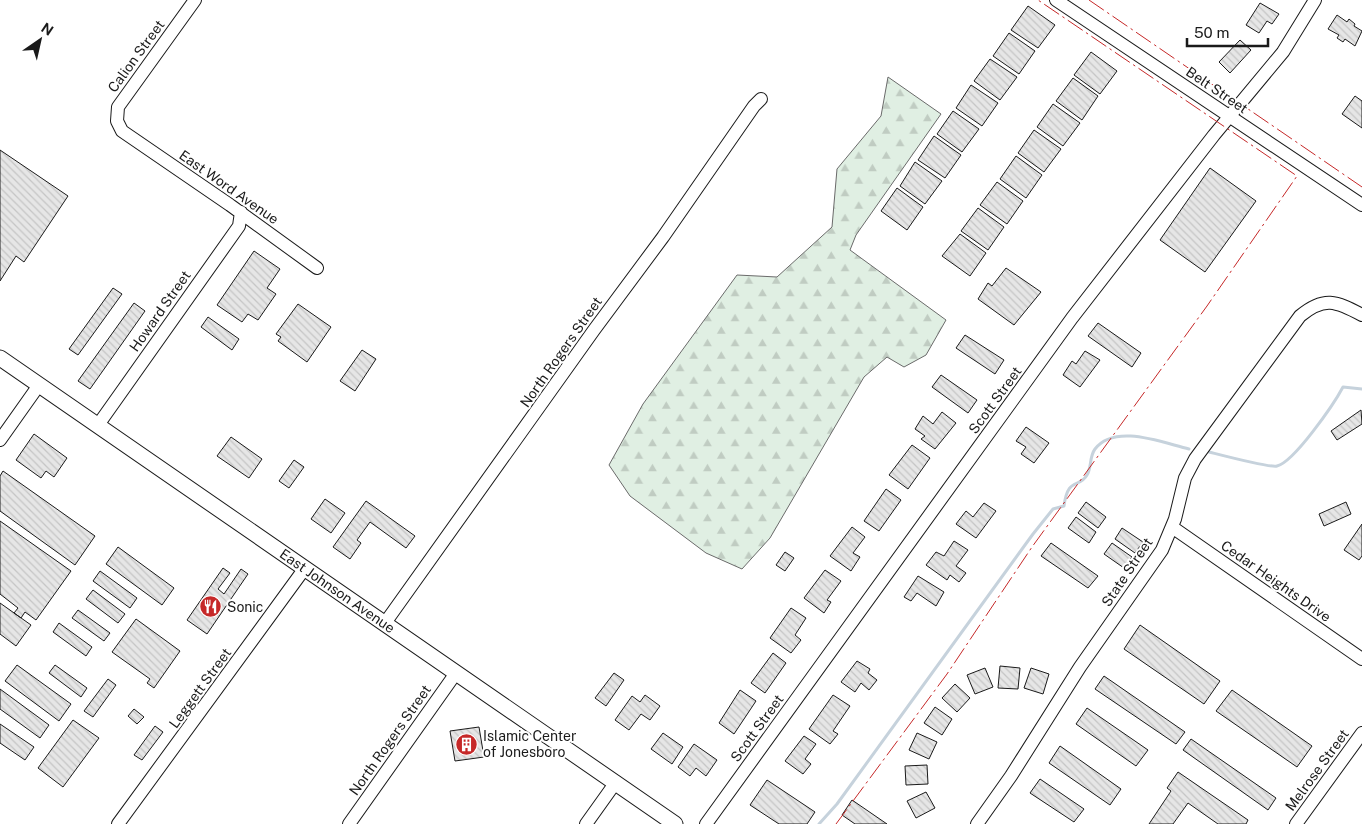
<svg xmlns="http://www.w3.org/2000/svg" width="1362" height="824" font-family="'Public Sans',sans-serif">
<defs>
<pattern id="forest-firs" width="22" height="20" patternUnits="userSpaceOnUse" patternTransform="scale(1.25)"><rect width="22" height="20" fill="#e0efe3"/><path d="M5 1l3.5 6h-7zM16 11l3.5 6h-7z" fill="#c0ccc2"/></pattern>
<pattern id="building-back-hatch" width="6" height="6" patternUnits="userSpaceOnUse" patternTransform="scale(1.25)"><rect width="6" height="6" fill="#e6e6e6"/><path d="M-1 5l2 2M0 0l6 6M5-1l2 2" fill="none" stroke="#c5c5c5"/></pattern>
</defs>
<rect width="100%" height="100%" fill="#fff"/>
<path fill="url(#forest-firs)" stroke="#6a6a6a" d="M888,77L941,114L856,235L850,250L946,320L926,355L904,367L887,357L864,377L770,538L742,569L706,553L630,496L609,465L643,404L737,275L777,277L832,227L837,169L881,116Z"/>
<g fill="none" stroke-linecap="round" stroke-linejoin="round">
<path stroke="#c6d2dc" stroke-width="3" d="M1209,452C1221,455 1270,468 1277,466C1294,462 1334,404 1343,387L1362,389
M819,824L837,804L1033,534L1053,509L1064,506C1068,476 1079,489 1087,475C1092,467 1089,457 1095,449C1115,423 1163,443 1189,449"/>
</g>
<path fill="url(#building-back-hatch)" stroke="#1a1a1a" d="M1260,3L1279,14L1272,24L1267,21L1259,33L1246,25Z
M1028,6L1055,25L1038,48L1011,30Z
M1337,15L1347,22L1349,19L1355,24L1354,26L1362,31L1355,46L1345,39L1343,42L1337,38L1339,35L1328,29Z
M1009,33L1035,51L1019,74L993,56Z
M1240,40L1251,50L1230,73L1219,62Z
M1091,52L1117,71L1100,94L1074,75Z
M990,59L1017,77L1000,100L974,81Z
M1073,78L1098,96L1082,120L1056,101Z
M971,85L998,103L982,126L956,108Z
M1355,96L1362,101V128L1342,114Z
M1053,104L1080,123L1063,146L1037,127Z
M953,111L979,129L962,152L937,134Z
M1034,130L1061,149L1044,172L1018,153Z
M934,136L961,155L945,178L918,160Z
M0,150L68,196L24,262L16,256L0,281Z
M1016,156L1042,175L1026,198L1000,179Z
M915,162L942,181L925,204L900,186Z
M1210,168L1256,201L1205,272L1160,240Z
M997,182L1023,201L1007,224L980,205Z
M897,188L923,207L907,230L881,211Z
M978,208L1004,227L988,250L961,231Z
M960,234L986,253L970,276L942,256Z
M254,251L280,269L267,288L276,294L258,320L248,314L242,322L217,305Z
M1006,268L1041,292L1014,325L978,299L988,283L992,286Z
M113,288L122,294L78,355L69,349Z
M134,303L145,311L90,389L78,381Z
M298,304L331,327L307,362L278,341L281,337L276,334Z
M208,317L239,339L232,350L201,327Z
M1098,323L1141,353L1132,367L1088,336Z
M965,335L1004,360L995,374L956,348Z
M362,350L376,359L355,391L340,381Z
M1085,351L1100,360L1080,387L1063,375L1072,361L1076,364Z
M941,375L977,400L968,413L932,387Z
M1361,410L1362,424L1337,440L1331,431Z
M942,412L956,423L935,449L921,439L925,436L915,429L923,416L933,424Z
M1026,427L1049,443L1034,463L1021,454L1026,447L1016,441Z
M34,434L67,458L54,477L46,471L41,478L16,460Z
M231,437L262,459L249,478L217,456Z
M912,445L930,458L908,489L889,475Z
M294,460L304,467L289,488L279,481Z
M3,471L95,536L75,565L0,511V476Z
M886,489L901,500L879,531L864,521Z
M325,499L345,513L331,533L311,519Z
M366,501L415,536L406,548L370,522L357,540L361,543L350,559L333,547Z
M1086,502L1106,517L1098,528L1078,513Z
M1346,502L1351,514L1324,526L1319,514Z
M984,503L996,511L976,538L956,524L966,511L973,517Z
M1076,517L1096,532L1089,543L1068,528Z
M0,521L71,571L36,620L25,612L21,618L14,613L18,608L0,594Z
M1362,524V556L1359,560L1344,550Z
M852,527L865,537L853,553L860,557L851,571L830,556Z
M1122,528L1143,542L1135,553L1115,539Z
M954,541L968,550L956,566L966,573L959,582L950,575L947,580L926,565L936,552L944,556Z
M1051,543L1098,576L1088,588L1041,556Z
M1112,543L1132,557L1124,568L1104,554Z
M118,547L174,588L162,605L106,564Z
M785,552L794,558L785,571L776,565Z
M223,568L230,573L218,589L224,594L241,569L248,574L207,634L187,620Z
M825,570L841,581L827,600L831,602L824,613L804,598Z
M100,571L137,598L130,608L93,581Z
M918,576L944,592L936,606L917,593L911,601L904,597Z
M93,590L125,614L118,623L86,599Z
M0,603L31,625L16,646L0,634Z
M791,608L806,618L795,635L801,640L791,653L770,638Z
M78,610L110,633L104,641L72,618Z
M136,619L180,651L154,688L147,683L150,679L112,652Z
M59,623L92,647L86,656L53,632Z
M1140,625L1220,681L1204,704L1124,649Z
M773,653L786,663L765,693L751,683Z
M857,661L870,669L868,673L877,680L869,690L861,683L855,692L841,682Z
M17,665L71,704L59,721L5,681Z
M55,665L87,688L81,697L49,673Z
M1000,666L1020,668L1018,689L998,688Z
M985,668L993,687L975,694L967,675Z
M1031,668L1049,674L1043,694L1024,688Z
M614,673L624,680L606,706L595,698Z
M1104,676L1185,732L1176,744L1095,689Z
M108,679L116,685L93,717L84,711Z
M955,684L970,698L957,712L942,698Z
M0,689L49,725L40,738L0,709Z
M740,690L756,701L734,734L719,723Z
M1232,690L1312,746L1297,767L1216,711Z
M645,695L660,706L650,720L641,714L629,730L615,720L632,696L640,702Z
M833,695L850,706L833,731L838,734L830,744L809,729Z
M935,707L952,719L942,735L924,723Z
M1087,708L1148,750L1136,766L1076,724Z
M134,709L144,717L137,724L128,716Z
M73,720L99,738L63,787L38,768Z
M0,724L34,747L25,760L0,743Z
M155,726L163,732L142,760L134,755Z
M479,727L484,757L455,761L450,731Z
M663,733L683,747L672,764L651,749Z
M917,733L937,742L929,759L909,750Z
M804,736L816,744L805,759L811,764L803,774L785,761Z
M1191,739L1276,798L1268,810L1183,750Z
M694,744L717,760L706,776L696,768L690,776L678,767Z
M1060,746L1121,789L1110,805L1049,763Z
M927,765L928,784L906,785L905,766Z
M1178,772L1248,820L1246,824H1218L1188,803L1173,824H1149L1171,791L1167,788Z
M1040,779L1084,809L1074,822L1030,793Z
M767,780L815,812L807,824H779L750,805Z
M926,792L935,808L916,818L907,801Z
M852,800L887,824H855L842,815Z"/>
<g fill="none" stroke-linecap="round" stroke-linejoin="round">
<defs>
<path id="minor" d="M195,0L118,107L117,121L122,131L230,205L317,268
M1056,0L1362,205
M98,425L239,226L241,212
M0,440L39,385
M1172,527L1362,659
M385,623L594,330L663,237L754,106L761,99
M118,824L305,568
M349,824L456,673
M586,824L616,782
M706,824L1072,318L1214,135L1283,52L1315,0
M977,824L1011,776L1080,667L1162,550L1175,519L1185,478L1195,459L1300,316C1324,296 1336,301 1362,315
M1296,824L1362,733"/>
<g id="major">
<path id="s1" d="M0,358L675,824"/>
</g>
</defs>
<use href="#minor" stroke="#1a1a1a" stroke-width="14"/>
<use href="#major" stroke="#1a1a1a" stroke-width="17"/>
<use href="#minor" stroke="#fff" stroke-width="12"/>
<use href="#major" stroke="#fff" stroke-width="15"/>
<path stroke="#c62828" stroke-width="1" stroke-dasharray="18 4 2.5 4" stroke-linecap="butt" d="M1089,0L1362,187
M836,824L947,674L1032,547L1207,306L1297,176L1038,0"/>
</g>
<defs>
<symbol id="restaurant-disc" viewBox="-11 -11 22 22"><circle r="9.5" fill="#c62828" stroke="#fff"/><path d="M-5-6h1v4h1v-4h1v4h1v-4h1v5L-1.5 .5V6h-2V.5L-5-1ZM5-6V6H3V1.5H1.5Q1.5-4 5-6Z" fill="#fff"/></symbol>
<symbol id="building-disc" viewBox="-11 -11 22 22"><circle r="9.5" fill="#c62828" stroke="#fff"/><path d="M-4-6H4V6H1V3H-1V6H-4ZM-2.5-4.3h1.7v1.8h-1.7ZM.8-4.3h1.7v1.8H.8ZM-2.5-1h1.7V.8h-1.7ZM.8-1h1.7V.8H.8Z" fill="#fff"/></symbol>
</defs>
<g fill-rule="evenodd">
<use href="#restaurant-disc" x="198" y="594" width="25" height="25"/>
<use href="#building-disc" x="454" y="732" width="25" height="25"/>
</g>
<g text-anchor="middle" stroke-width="4" stroke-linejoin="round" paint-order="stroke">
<g font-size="14" fill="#1a1a1a" stroke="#fff">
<text transform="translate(136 56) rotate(-54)" y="5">Calion Street</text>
<text transform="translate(1217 90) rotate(34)" y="5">Belt Street</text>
<text transform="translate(229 187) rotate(35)" y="5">East Word Avenue</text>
<text transform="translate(160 311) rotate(-55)" y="5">Howard Street</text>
<text transform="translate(561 352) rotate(-55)" y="5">North Rogers Street</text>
<text transform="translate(995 400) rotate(-54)" y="5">Scott Street</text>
<text transform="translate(1127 572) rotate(-56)" y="5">State Street</text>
<text transform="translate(1276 581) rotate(35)" y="5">Cedar Heights Drive</text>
<text dy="5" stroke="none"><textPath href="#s1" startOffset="410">East Johnson Avenue</textPath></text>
<text transform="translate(200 688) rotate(-54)" y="5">Leggett Street</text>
<text transform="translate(757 728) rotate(-54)" y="5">Scott Street</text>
<text transform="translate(390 740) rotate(-55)" y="5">North Rogers Street</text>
<text transform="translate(1317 770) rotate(-54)" y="5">Melrose Street</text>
</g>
<g font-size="14" fill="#1a1a1a" stroke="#fff" text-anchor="start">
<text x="227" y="612">Sonic</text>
<text x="483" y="741">Islamic Center<tspan x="483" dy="16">of Jonesboro</tspan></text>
</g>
</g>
<g transform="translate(40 40) rotate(34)" stroke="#ffffff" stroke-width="4" paint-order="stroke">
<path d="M0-4L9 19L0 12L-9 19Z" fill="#1a1a1a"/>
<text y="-8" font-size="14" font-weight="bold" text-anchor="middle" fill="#1a1a1a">N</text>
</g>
<path d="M1187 38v8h81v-8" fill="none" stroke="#1a1a1a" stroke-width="2.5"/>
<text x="1194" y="38" font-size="15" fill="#1a1a1a" stroke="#ffffff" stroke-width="4" paint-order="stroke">50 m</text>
</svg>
